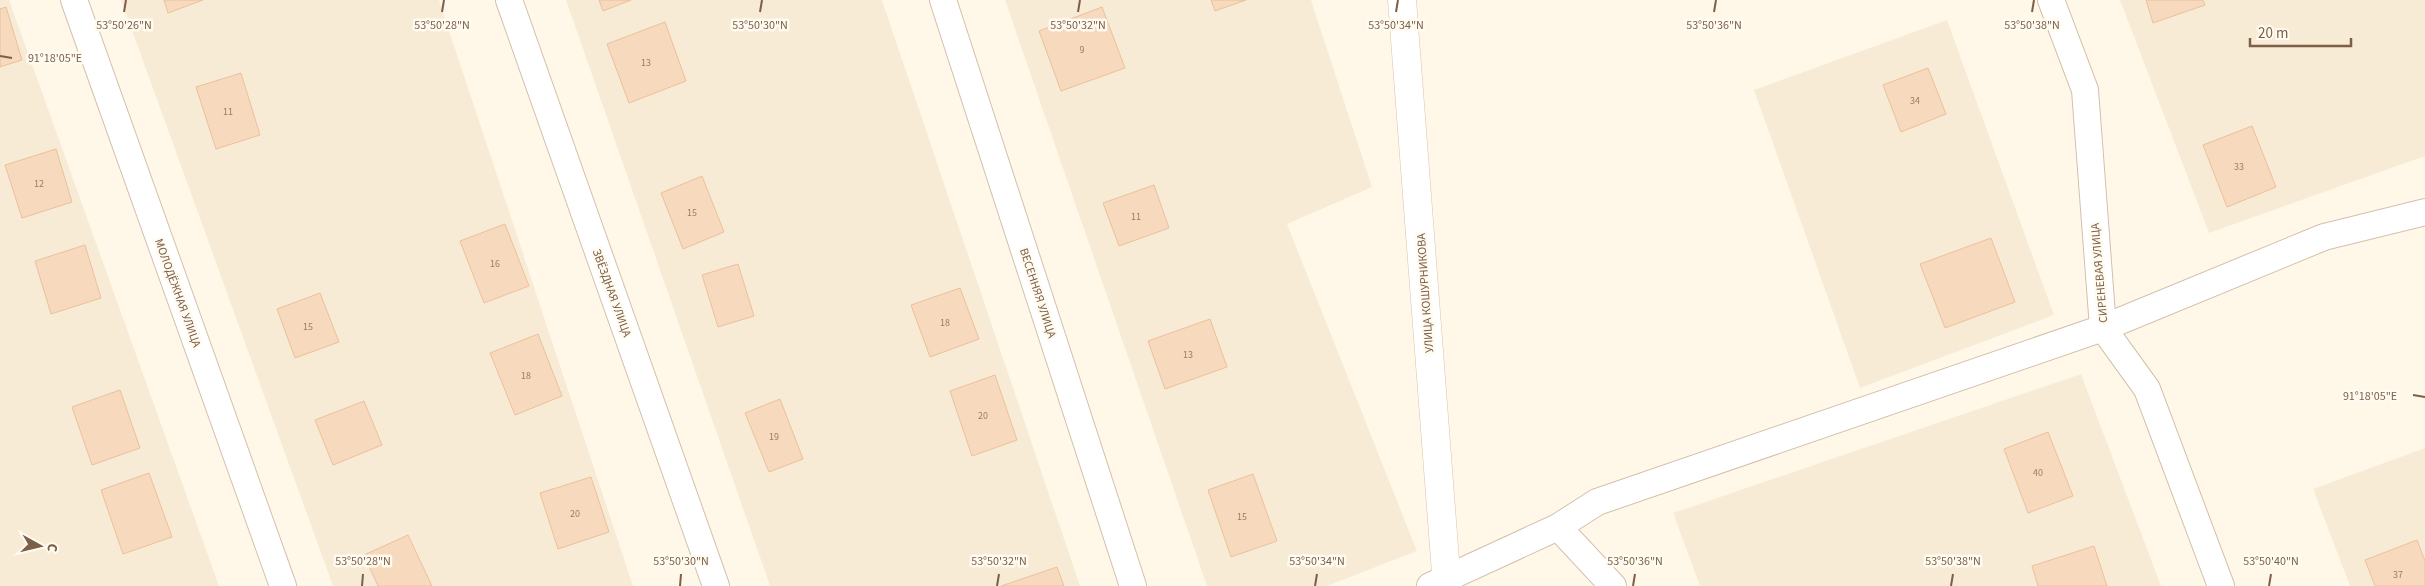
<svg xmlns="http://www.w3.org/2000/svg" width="2425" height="586" font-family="'Source Sans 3',sans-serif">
<rect width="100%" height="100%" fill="#fff8e8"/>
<path fill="#f7ebd6" d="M0,0H9L219,586H0Z
M121,0H439L633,586H333Z
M566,0H882L1080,586H770Z
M1005,0H1311L1372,187L1287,224L1417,551L1327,586H1207Z
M2120,0H2425V156L2209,233Z
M1947,20L2054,315L1860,388L1754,90Z
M2081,374L2161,586H1700L1673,513Z
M2425,448V586H2350L2313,489Z"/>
<path fill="#f7d9bd" stroke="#ecc09b" d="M164,0H203L168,13Z
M599,0H631L603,11Z
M1211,0H1246L1215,11Z
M2146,0H2203L2205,5L2153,23Z
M6,7L22,60L0,67V9Z
M1102,7L1125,68L1061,91L1039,31Z
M665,22L686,81L629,103L607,44Z
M1928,68L1946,114L1901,132L1883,85Z
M241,73L260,135L216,149L196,87Z
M2252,126L2276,187L2227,207L2203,145Z
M56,149L72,202L22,218L5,165Z
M702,176L724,232L683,249L661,193Z
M1154,185L1169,228L1119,246L1103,203Z
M505,224L529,286L484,303L460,241Z
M1991,238L2015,302L1945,328L1920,264Z
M85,245L101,298L51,314L35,261Z
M738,264L754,316L718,327L702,275Z
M960,288L979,339L930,357L911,305Z
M320,293L339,342L295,358L277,309Z
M1210,319L1227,367L1165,389L1148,341Z
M538,334L562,396L515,415L490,353Z
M995,375L1017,440L972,456L950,391Z
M120,390L140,448L92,465L72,407Z
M780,399L803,459L769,472L745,413Z
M364,401L382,445L333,465L315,420Z
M2048,432L2073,496L2028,513L2004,449Z
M149,473L172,537L123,554L101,490Z
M1253,474L1277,541L1231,557L1208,490Z
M591,477L609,532L558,549L540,493Z
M408,535L432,586H378L364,555Z
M2417,540L2425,561V586H2375L2365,560Z
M2094,546L2107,586H2038L2032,566Z
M1057,567L1064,586H1001Z"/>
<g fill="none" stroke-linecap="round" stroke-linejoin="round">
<defs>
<path id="street" d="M74,0L283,586
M509,0L716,586
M943,0L1133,586
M2051,0L2085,90L2103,328L2147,389L2221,586
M1558,527L1613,586
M1430,586L1558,527L1597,502L2103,328L2324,237L2425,212"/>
<path id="secondary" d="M1402,0L1447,586"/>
</defs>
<use href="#street" stroke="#d3c0ac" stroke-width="28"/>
<use href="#secondary" stroke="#d9c3ab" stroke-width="29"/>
<use href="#street" stroke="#fff" stroke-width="26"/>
<use href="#secondary" stroke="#fff" stroke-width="28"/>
</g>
<path fill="none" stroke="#7d5f48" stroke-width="2" d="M124,12L126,0M442,12L444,0M760,12L762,0M1078,12L1080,0M1396,12L1398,0M1714,12L1716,0M2032,12L2034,0M0,56L12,58M2413,395L2425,397M362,586L363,574M680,586L681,574M997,586L999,574M1315,586L1317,574M1633,586L1635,574M1951,586L1953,574M2269,586L2271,574"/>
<g text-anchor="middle" stroke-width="5" stroke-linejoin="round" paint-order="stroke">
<g font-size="10" fill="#9c7e65">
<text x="1082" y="53">9</text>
<text x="646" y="66">13</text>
<text x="1915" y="104">34</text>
<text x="228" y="115">11</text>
<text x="2239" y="170">33</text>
<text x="39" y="187">12</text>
<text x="692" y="216">15</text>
<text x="1136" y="220">11</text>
<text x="495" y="267">16</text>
<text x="945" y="326">18</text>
<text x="308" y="330">15</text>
<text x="1188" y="358">13</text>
<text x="526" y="379">18</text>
<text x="983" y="419">20</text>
<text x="774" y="440">19</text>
<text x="2038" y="476">40</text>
<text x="575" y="517">20</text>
<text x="1242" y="520">15</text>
<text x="2398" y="578">37</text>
</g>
<g font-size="12" fill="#7d5f48" stroke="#fffbf1">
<text transform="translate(2099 273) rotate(-95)" y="4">СИРЕНЕВАЯ УЛИЦА</text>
<text transform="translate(178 293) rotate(70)" y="4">МОЛОДЁЖНАЯ УЛИЦА</text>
<text transform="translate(612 293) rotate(70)" y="4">ЗВЁЗДНАЯ УЛИЦА</text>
<text transform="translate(1038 293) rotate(72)" y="4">ВЕСЕННЯЯ УЛИЦА</text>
<text transform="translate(1425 293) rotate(-94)" y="4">УЛИЦА КОШУРНИКОВА</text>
</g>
</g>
<g font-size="12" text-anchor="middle" fill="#7d5f48" stroke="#fffbf1" stroke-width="5" stroke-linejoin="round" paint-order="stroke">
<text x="124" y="29">53°50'26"N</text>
<text x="442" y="29">53°50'28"N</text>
<text x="760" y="29">53°50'30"N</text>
<text x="1078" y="29">53°50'32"N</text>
<text x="1396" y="29">53°50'34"N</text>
<text x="1714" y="29">53°50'36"N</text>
<text x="2032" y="29">53°50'38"N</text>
<text x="55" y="62">91°18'05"E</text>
<text x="2370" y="400">91°18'05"E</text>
<text x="363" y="565">53°50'28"N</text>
<text x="681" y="565">53°50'30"N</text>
<text x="999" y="565">53°50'32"N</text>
<text x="1317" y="565">53°50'34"N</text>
<text x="1635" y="565">53°50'36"N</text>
<text x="1953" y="565">53°50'38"N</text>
<text x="2271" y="565">53°50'40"N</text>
</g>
<g transform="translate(40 546) rotate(98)" stroke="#fffbf1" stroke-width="4" paint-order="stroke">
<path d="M0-4L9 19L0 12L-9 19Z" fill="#7d5f48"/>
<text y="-8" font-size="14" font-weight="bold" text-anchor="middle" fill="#7d5f48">С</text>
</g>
<path d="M2250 38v8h101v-8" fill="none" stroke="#7d5f48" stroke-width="2.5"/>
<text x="2258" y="38" font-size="15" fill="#7d5f48" stroke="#fffbf1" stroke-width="4" paint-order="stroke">20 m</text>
</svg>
